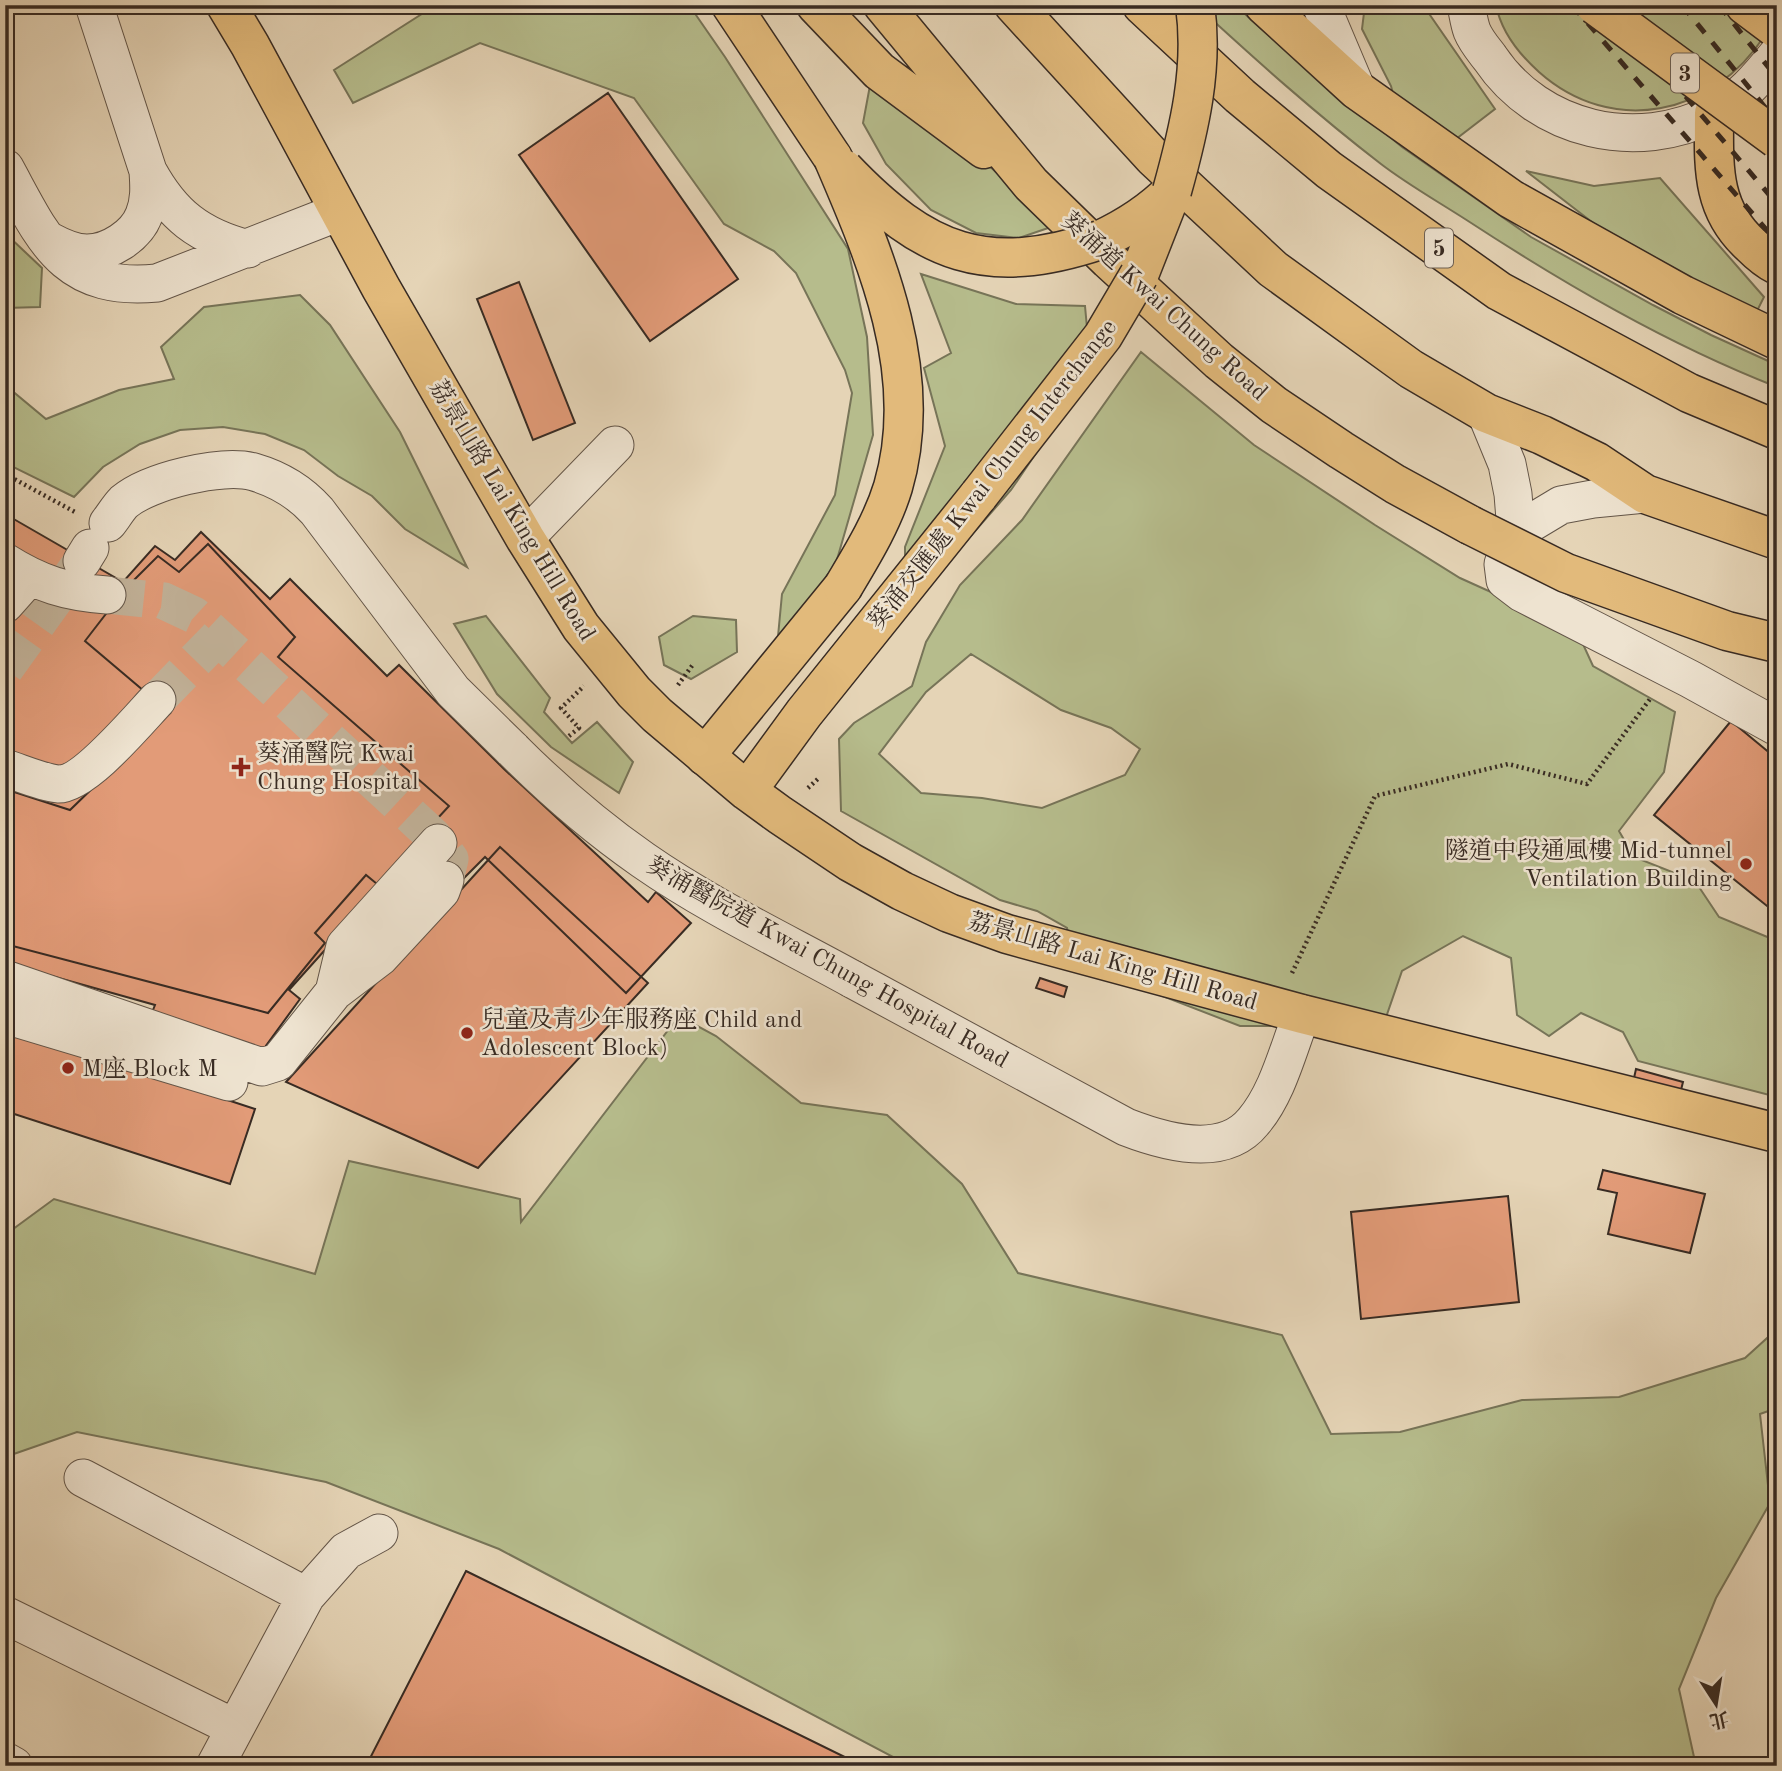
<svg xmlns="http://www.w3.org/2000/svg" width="1782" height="1771" font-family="'Old Standard TT','Noto Serif TC',serif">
<rect width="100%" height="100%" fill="#e5d4b6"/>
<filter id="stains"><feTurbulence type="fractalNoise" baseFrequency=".00286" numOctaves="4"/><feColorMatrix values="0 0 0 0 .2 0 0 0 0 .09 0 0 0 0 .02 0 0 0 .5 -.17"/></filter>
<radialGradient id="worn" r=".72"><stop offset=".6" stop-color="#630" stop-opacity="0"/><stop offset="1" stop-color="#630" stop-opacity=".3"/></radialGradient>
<path fill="#b6bc8c" stroke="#777458" stroke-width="2" fill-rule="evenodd" d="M436,5H689L725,57L848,249L867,337L873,435L836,563L777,647L782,594L835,495L852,393L845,370L796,273L774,251L724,224L634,98L480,43L353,103L334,70Z
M1196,5H1235L1286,51L1402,147L1531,237L1653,305L1711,335L1777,365V387C1667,344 1563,283 1465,219C1437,201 1407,184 1381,164C1316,114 1256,60 1196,5Z
M1365,5H1423L1495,109L1430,159L1406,143L1391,86L1362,29Z
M1496,5H1776C1773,15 1770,27 1765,35C1713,116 1612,137 1539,72C1520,55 1501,31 1496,5Z
M871,80L984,161L1054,226L1019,238L976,233L931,210L886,164L863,123Z
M1526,171L1594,186L1660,178L1764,297L1743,339Z
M5,233L42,268L40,307L5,308Z
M921,274L1016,304L1085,306L1091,372L1011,490L905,611V547L945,446L924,368L951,353Z
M300,295L330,325L400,432L467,567L405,529L372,496L338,476L304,450L265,434L223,427L180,430L140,444L103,467L74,497L5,463V385L46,419L119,390L174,379L161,347L204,307Z
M1141,352L1254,445L1375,525L1460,578L1577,631L1593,666L1675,712L1664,772L1619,831L1634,857L1695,881L1719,917L1777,941V1097L1638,1061L1623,1032L1581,1013L1549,1036L1517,1015L1511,958L1463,936L1402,971L1383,1026H1240L1072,961L1067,928L1037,911L1000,900L841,811L839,739L854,723L912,686L926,642L960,585L1022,520ZM971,654L1061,710L1111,728L1140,749L1125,775L1042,808L982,798L921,793L879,754L926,692Z
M486,616L550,698L544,712L572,743L597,722L633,762L619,793L551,747L497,694L454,624Z
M693,616L736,620L737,652L691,679L664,665L659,637Z
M679,1016L716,1036L801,1103L887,1115L962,1184L1018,1273L1282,1335L1331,1434L1400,1432L1522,1400L1619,1397L1745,1358L1777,1329V1408L1760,1414L1770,1503L1716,1598L1679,1689L1696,1766H910L499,1549L326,1482L77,1432L5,1457V1235L54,1199L315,1274L349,1161L520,1199L521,1222Z"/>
<path fill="#e29b78" stroke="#382b23" stroke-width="2" d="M608,93L738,279L650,341L519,155Z
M519,282L575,423L533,440L477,299Z
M5,514L123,582L155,546L175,560L201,532L270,599L290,579L387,676L399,665L504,769L648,902L656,892L691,923L626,993L485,857L462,880L422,842L289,990L300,999L252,1065L151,1015L155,1005L5,963Z
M208,544L295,637L278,657L449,806L377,884L366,875L315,933L325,943L268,1013L5,944V789L70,810L170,713L85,641L126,588L158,556L179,572Z
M1731,721L1777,759V914L1654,815Z
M500,847L648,983L478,1168L286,1082Z
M1040,978L1067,987L1064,997L1036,988Z
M5,1027L255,1109L230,1184L5,1111Z
M1636,1069L1683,1082L1681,1090L1634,1078Z
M1603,1170L1705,1194L1690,1253L1608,1234L1617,1193L1598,1189Z
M1508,1196L1519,1302L1361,1319L1351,1212Z
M466,1571L863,1766H366Z"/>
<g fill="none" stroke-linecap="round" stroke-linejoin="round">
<path stroke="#c2b299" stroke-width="37" stroke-dasharray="37 18" stroke-linecap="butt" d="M107,595L164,601L194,615L433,836L450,859L445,880
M5,669L80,564
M157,700L218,637"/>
<defs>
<path id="minor" d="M94,5L148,171C172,215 199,236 248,249
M1321,5L1357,90
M1466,5C1468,14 1469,23 1472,31C1476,41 1484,50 1490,58C1539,131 1637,153 1714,113C1740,100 1759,77 1777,55
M5,168C44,239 63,292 157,283L339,212
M50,241C61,247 73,253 87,253C109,253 136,236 144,215C150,200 149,186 148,171
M1486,413L1507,464L1513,494L1516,532L1503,564L1505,580L1522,593L1690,679L1777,727
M108,523C113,517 118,508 124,502C149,481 222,463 254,472C278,479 300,492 317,511L453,691L513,750
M1516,532L1561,505L1593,499L1645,494
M525,538L615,445
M82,561L90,548
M5,562C40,584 66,592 107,595
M5,604L29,577
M5,768C21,773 41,782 58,784C84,785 138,720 157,700
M5,979L262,1067L278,1062L334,992L345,946L438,843
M852,979L1126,1127C1162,1141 1223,1159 1253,1122C1278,1093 1288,1049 1302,1014
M334,992L380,957L441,891L445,880
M5,1015L229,1082
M83,1478L306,1596
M5,1615L235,1728
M5,1761L14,1766
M215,1766L306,1596L346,1551L379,1533"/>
<path id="major" d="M226,5L250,45L381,288L525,538L581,627L634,692L657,715L747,791L780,815L850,862L902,891L949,913L1007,934L1302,1014L1777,1133
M1139,275L1172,191
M747,791L804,713L979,495"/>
<path id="highway" d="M731,5L833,158
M816,5L879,71L984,149
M883,5L1031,184L1109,260L1219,361L1274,405L1341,450L1395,484L1470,525
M1014,5L1153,157L1273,269L1411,369L1486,413L1542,435L1597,462L1645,494L1777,540
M1142,5L1240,96L1329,170L1499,291L1689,393L1777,430
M1264,5L1357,90L1511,199L1683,295L1777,340
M1745,5L1777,29
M1714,113C1714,164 1710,208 1751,245C1759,253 1767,260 1777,265
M1100,240C1128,227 1150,213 1172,191
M705,756L843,587"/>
</defs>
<use href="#minor" stroke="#635548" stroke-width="39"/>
<use href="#major" stroke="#382b23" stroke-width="41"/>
<use href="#highway" stroke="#382b23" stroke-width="41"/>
<path stroke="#382b23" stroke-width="4.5" stroke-dasharray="2 3.5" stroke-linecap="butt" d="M5,474L75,512
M678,685L694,663
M569,736L579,728L561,708L584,686
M808,788L820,777
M1292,973L1375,796L1508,764L1587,784L1650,699"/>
<use href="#minor" stroke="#eee3d0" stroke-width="37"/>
<use href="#major" stroke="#e2ba7b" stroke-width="38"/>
<use href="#highway" stroke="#e2ba7b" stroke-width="38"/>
<path stroke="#382b23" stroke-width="5" stroke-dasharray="12 12" stroke-linecap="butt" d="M1572,5L1777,242
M1608,5L1777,204
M1682,5L1777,122
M1719,5L1777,78"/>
<defs>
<path id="minor-bridge" d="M513,750C553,790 597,828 643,860C709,906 783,941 852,979"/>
<path id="major-bridge" d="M1172,191C1189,130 1204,68 1195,5
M979,495L1103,336L1139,275"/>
<path id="highway-bridge" d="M1595,5L1777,139
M833,158C877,260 926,375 893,487C882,523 862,555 843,587
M844,169C925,254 986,278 1100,240
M1470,525L1566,573L1727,631L1777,643"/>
</defs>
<use href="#minor-bridge" stroke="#635548" stroke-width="39" stroke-linecap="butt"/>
<use href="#major-bridge" stroke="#382b23" stroke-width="41" stroke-linecap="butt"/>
<use href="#highway-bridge" stroke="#382b23" stroke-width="41" stroke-linecap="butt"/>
<use href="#minor-bridge" stroke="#eee3d0" stroke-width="37"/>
<use href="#major-bridge" stroke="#e2ba7b" stroke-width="38"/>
<use href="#highway-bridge" stroke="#e2ba7b" stroke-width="38"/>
</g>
<g fill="#8f2418" stroke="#eee3d0" stroke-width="2.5">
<path d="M237.5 756.5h7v7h7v7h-7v7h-7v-7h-7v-7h7z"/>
<circle cx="1746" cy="864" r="7"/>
<circle cx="467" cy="1033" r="7"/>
<circle cx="68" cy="1068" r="7"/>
</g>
<g text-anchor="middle" stroke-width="5" stroke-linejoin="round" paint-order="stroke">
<g fill="#eee3d0" stroke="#6f6257" stroke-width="2">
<rect x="1671" y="53.5" width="28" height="39" rx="5"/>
<rect x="1425" y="228.5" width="28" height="39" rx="5"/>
</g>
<g font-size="23" font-weight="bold" fill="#382b23">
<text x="1685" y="81">3</text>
<text x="1439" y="256">5</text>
</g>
<g font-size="24" fill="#382b23" stroke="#eee3d0">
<text transform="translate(1165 306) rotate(42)" y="8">葵涌道 Kwai Chung Road</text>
<text transform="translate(992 474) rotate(-52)" y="8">葵涌交匯處 Kwai Chung Interchange</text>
<text transform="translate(513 510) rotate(59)" y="8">荔景山路 Lai King Hill Road</text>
<text transform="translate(1113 961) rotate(16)" y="8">荔景山路 Lai King Hill Road</text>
<text transform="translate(828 962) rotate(29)" y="8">葵涌醫院道 Kwai Chung Hospital Road</text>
</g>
<g font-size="24" fill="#382b23" stroke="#eee3d0" text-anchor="start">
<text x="257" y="761">葵涌醫院 Kwai<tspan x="257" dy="28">Chung Hospital</tspan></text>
<text x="1732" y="858" text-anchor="end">隧道中段通風樓 Mid-tunnel<tspan x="1732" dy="28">Ventilation Building</tspan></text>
<text x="481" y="1027">兒童及青少年服務座 Child and<tspan x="481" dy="28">Adolescent Block)</tspan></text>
<text x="82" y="1076">M座 Block M</text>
</g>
</g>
<rect width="1782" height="1771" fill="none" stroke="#e5d4b6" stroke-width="28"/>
<rect x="7" y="7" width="1768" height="1757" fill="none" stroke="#382b23" stroke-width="3.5"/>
<rect x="14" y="14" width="1754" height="1743" fill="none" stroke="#382b23" stroke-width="2"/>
<g transform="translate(1716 1704) rotate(168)" stroke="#eee3d0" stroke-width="5" paint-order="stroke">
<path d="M0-5L12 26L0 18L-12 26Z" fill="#382b23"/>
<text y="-10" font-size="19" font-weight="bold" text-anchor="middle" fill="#382b23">北</text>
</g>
<rect width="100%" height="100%" filter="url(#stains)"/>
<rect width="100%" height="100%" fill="url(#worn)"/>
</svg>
